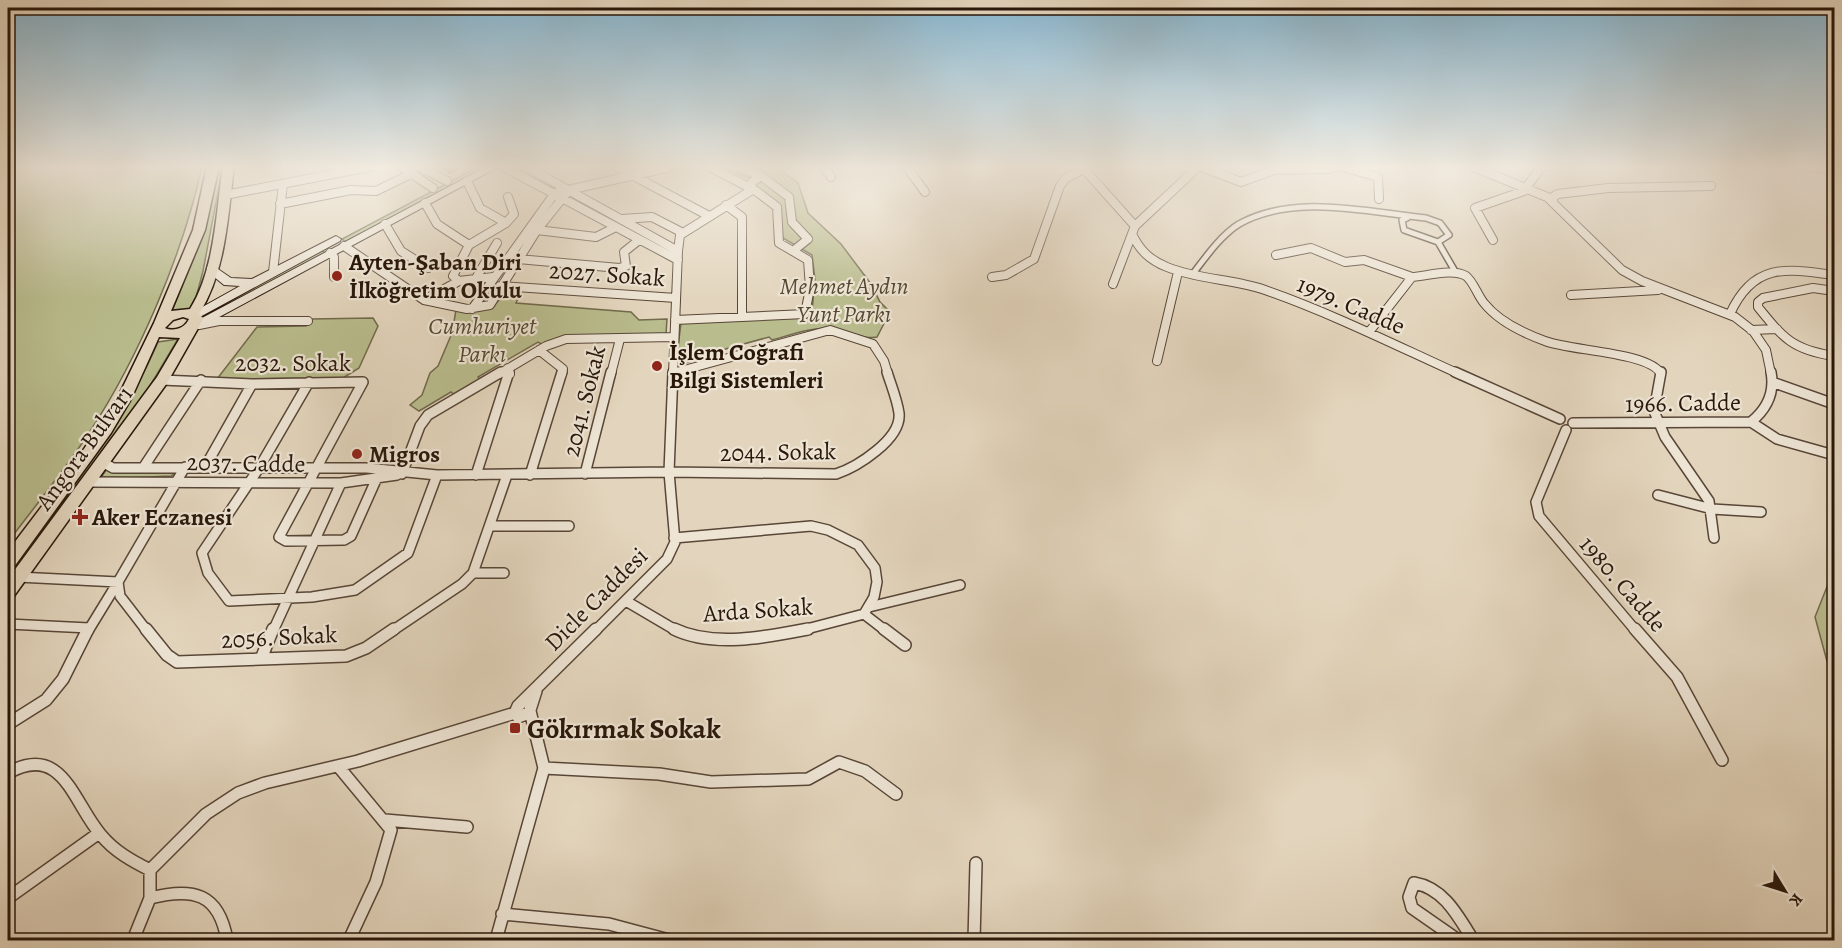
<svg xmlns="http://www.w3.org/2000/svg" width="1842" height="948" font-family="Alegreya,serif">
<rect width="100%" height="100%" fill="#e3d5bd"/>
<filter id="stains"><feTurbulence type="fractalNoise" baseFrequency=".00333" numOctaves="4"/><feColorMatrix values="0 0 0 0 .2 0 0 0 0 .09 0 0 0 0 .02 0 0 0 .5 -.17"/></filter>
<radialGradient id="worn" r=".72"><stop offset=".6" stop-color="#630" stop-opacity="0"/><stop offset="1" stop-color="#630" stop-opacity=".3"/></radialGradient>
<path fill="#b9bc8d" stroke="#716a4c" stroke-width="1.5" d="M8,166H202C183,254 139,357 89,433C64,471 35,506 8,542Z
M219,166H223L203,271L193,309L172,311L204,232Z
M480,166H489L346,242L342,239Z
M720,166H774L798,183L808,213L841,244L871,284L880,302L890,312L877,337C863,340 846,329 832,328C812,327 790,335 772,340L769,337L711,353L681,365L676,363L681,323L804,317L812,311L815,279L812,255L783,238C773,206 792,207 754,187L755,181Z
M321,250L325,253L206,317L208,310Z
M524,286L516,303L631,312L639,320L667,319L666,334L562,337L543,345L538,342L478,377L481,381L456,396L451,392L419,411L410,405L422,395L430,373L438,366L452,333L456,310C477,309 492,312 504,294L501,290Z
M373,318L378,326L359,368L343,378L217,379L257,327L306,326L311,319Z
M178,339L144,396L8,579V572C63,497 121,428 158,342Z
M106,470L175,471V473L171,476L100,479Z
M1834,569V687L1815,617Z"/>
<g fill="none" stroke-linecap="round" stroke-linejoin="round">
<defs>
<path id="pedestrian" d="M1407,218L1402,220L1404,230L1438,242
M1192,275C1205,258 1221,235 1239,224C1295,193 1366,212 1426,218L1440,223L1449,235L1438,242L1456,273"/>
<path id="minor-far2" d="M400,166L433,188
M418,166L447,181
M502,166L678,260
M525,166L678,251L673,374
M615,166L709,216
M737,166L761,176L789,197L792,222L808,239L793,251
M824,166L831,177
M906,166L925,192
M1199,166L1241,182L1274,170L1330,169L1337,166
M1339,166L1378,177L1379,199
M1471,166L1547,197L1622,270L1642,281L1735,317L1753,331L1766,350L1771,374
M1808,166L1834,171
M1084,169L1135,226
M467,181L480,208L506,223
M225,195L374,166
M1553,201V197L1558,194L1608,188L1711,186
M425,203L437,224L469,245
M280,204L351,190L376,191L413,173
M726,205L742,217V317
M622,219L652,217L683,233
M385,224L401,251L428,268
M537,230L596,237L616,227
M1132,234C1140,251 1150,260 1167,267C1199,280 1234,279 1265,290C1331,313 1395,345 1459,374
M1493,240L1475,208L1524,191L1541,167L1547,166
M344,246L424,300
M678,251L680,235L752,190V182L761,176
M330,253L334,257V277
M1276,255L1311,248L1345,262L1364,260L1412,277
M518,259L619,268L626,266L624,252L639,240
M273,272L283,184
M493,277L459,281L424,300L467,309L490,305L537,230L569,190
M992,277L1006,275L1034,259L1060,186L1066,178L1084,169
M476,278L497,243
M459,281L453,276L469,245L506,223L514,214L508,197
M1113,284L1135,226L1199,166
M500,286L676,298
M1834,291L1813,288L1763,298L1758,302V307C1783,338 1793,350 1834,356
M1571,295L1658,290
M472,309L555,193L675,166
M1730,314C1753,263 1785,268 1834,275
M675,320L805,314L810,288L808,260L779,243L777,207L756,191L708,166
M199,325L219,321H308
M1751,330L1777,329
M1369,332L1412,277C1427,276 1453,268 1466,276C1473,281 1478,296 1484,303C1499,322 1523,333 1545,341C1570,351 1650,352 1661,374
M539,350L563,369L562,374
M1157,361L1178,272
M508,368L510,374
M673,373L830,330L873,344L884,361L888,374
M499,374L546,346L566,339L674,337
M611,374L620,339"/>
<path id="minor-far1" d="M1455,372L1560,419
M1661,372L1654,411L1665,437L1709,501L1714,538
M673,373L676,372
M162,380L252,384L363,382L279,537L286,541L344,540L351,536L376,480
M309,382L259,468L202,553L208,573L229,601L312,597L355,590L408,553L437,475
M1772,382L1834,404
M1751,422L1777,439L1834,455
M1573,423L1751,422C1767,409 1775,393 1771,372
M1566,430L1536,502L1539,516L1636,631
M102,462L113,468H367L437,475L669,472L836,474C857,467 902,439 899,413C897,399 891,385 887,372
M205,467L252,384
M143,468L201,380
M402,474L420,426L428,415L501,372
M585,474L611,372
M476,475L509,372
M530,475L562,372
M88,482L341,483L397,475
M1658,495L1712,509L1761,512
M490,526H569
M674,538L811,526L828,530L858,545L875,568L877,582L874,597L864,614L886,631
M473,573H504
M18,577L118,582L88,631
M626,601L677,631
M869,607L960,585
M8,624L89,628
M147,631L120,596L118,582L185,467
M273,631L341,483
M392,631L462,584L473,573L507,475
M595,631L667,559L675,542L669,472L673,372
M799,631L864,614"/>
<path id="minor" d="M146,629L167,655L177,662L346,656L366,648L394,629
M674,629C713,648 767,637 808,629
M884,629L905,645
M1635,629L1677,677L1722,760
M261,659L273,629
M515,713L518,706L596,629
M518,717L529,713L536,691
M8,724L46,700L63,679L88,629
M338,766L391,830L376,882L349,940
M544,768L659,774L711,782L808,779L839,762L865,771L896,794
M8,773C63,742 73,803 101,835C114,851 132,861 150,870
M385,820L467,827
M150,870L206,814L238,793L265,783L358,761L515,713
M8,898L99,833
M150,898C193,887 219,893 227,940
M502,914L609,924L669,940
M133,940L150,898V870
M496,940L544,768L530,711
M974,940L976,863
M1458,940L1412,908L1409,897L1414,883C1444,888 1458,916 1473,940"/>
<path id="secondary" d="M488,166H500L195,330H187L185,327Z
M336,236L341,239L340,241L198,318H190L188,315L240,286L224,285L207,271V267H215L231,278L252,279Z"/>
<path id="primary" d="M207,166H219L205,230L171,311L190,309C215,269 216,212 223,166H234C228,215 226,271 199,314L203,318L201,323L167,383L14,596L8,598V579L157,377L177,343L180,338L159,337L131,399L111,433L14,567L8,568V551L74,464L117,399L154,323L193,230ZM183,317L189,319C185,328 174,332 165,328L173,320Z"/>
</defs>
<use href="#pedestrian" stroke="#584637" stroke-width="8"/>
<use href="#minor-far2" stroke="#584637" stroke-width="10"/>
<use href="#minor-far1" stroke="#584637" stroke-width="12"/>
<use href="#minor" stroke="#584637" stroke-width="14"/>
<use href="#secondary" stroke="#29170a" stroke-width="2"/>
<use href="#primary" stroke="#29170a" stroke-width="3"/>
<use href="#pedestrian" stroke="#ede4d4" stroke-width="5"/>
<use href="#minor-far2" stroke="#ede4d4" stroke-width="8"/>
<use href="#minor-far1" stroke="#ede4d4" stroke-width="9"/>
<use href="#minor" stroke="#ede4d4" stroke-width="11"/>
<use href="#secondary" fill="#ede4d4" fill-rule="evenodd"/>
<use href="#primary" fill="#e3d5bd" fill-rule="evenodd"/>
</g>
<path fill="#b98a7e" stroke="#29170a" stroke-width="1.5" d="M438,166H463L450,173Z"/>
<path fill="#967167" stroke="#29170a" stroke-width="1.5" d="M447,166H463L450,173Z"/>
<linearGradient id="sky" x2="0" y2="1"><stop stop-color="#87b6d0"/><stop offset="0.56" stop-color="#f2ece1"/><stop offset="1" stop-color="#f2ece1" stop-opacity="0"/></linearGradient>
<rect width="1842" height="299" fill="url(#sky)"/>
<g fill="#8f2418" stroke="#ede4d4" stroke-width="2">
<circle cx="337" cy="276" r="6"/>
<circle cx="657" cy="366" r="6"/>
<circle cx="357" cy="454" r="6"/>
<path d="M77 508h6v6h6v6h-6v6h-6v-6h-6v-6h6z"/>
<rect x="509" y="722" width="12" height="12" rx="3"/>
</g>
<g text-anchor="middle" stroke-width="4.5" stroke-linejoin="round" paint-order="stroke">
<g font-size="24" font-weight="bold" fill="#29170a" stroke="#ede4d4" text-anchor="start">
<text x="349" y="270">Ayten-Şaban Diri<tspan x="349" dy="28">İlköğretim Okulu</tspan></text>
<text x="669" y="360">İşlem Coğrafi<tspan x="669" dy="28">Bilgi Sistemleri</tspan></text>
<text x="369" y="462">Migros</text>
<text x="92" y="525">Aker Eczanesi</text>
</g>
<g font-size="24" fill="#29170a" stroke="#ede4d4">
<text transform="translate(607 274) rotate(4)" y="8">2027. Sokak</text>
<text transform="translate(1351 305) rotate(23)" y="8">1979. Cadde</text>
<text x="293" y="371">2032. Sokak</text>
<text transform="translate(584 401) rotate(-76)" y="8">2041. Sokak</text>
<text transform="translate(1683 403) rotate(-1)" y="8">1966. Cadde</text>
<text transform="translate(84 448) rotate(-54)" y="8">Angora Bulvarı</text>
<text transform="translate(778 452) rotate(-1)" y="8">2044. Sokak</text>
<text transform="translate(246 463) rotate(1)" y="8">2037. Cadde</text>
<text transform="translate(1623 584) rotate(49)" y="8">1980. Cadde</text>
<text transform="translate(596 599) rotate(-45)" y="8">Dicle Caddesi</text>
<text transform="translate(758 610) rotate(-4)" y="8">Arda Sokak</text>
<text transform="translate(279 637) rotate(-3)" y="8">2056. Sokak</text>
</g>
<g font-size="24" font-style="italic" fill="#544931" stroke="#ede4d4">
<text x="844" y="294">Mehmet Aydın<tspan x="844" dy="28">Yunt Parkı</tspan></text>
<text x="482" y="334">Cumhuriyet<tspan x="482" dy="28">Parkı</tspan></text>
</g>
<g font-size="28" font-weight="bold" fill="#29170a" stroke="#ede4d4" text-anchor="start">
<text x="527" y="738">Gökırmak Sokak</text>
</g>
</g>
<rect width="1842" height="948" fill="none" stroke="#e3d5bd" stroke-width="30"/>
<rect x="9" y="9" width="1824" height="930" fill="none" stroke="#29170a" stroke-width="3"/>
<rect x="15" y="15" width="1812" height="918" fill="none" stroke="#29170a" stroke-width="1.5"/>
<g transform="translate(1785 891) rotate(128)" stroke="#ede4d4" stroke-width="4.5" paint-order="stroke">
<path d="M0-4.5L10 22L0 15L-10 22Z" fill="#29170a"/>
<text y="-9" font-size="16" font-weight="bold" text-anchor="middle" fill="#29170a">K</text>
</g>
<rect width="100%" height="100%" filter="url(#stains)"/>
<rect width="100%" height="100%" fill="url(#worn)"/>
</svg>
